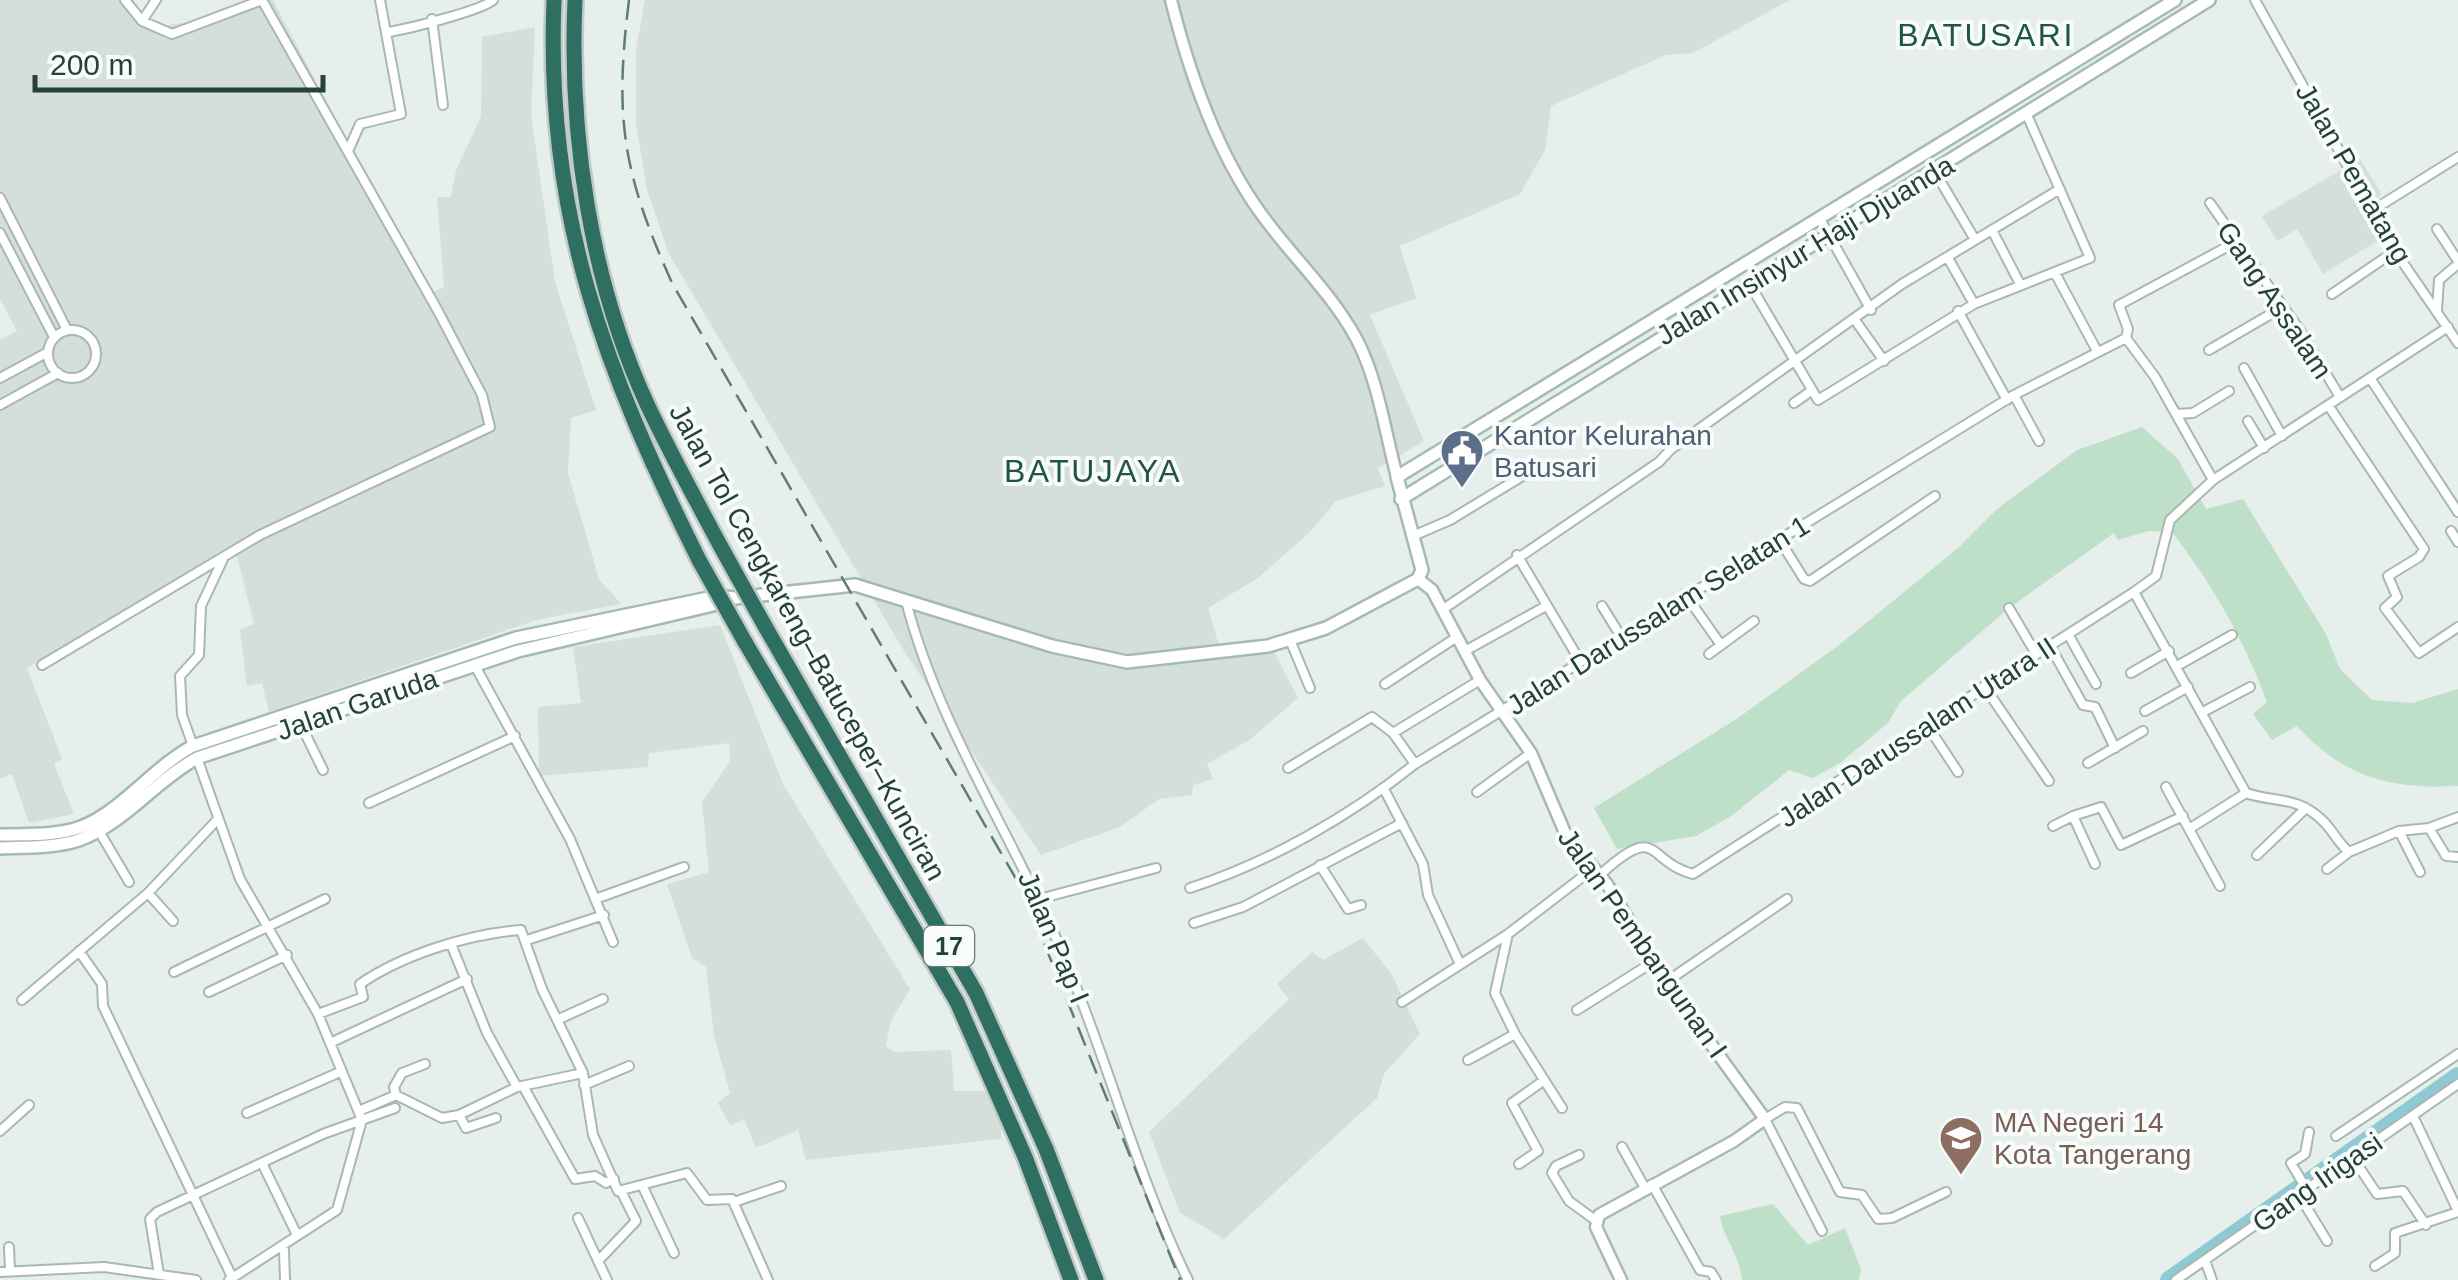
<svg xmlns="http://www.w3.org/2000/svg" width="2458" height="1280" font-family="Arial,sans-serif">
<rect width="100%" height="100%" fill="#e6efeb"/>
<path fill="#d4dfda" d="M0,0H118L155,27L217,18L255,0H273L428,294L444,287L437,197H451L456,170L481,117L482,37L535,27L531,115L555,282L596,410L571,418L568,473L599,579L621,604L536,620L269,712L262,683L247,686L240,630L254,624L234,544L27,668L62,759L54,764L74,814L29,823L12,774L0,779V340L17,331L0,299Z
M645,0H1790L1693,53L1666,55L1551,106L1545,150L1520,194L1400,246L1416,298L1370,315L1424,441L1378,468L1385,486L1336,501L1309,533L1258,578L1208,608L1220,650L1271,646L1298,698L1251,739L1207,764L1213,779L1193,785L1192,795L1159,799L1120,827L1041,855L904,651L669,254L647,190L636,124V49Z
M2360,159L2381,193L2376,204L2391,233L2323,274L2297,229L2277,241L2262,216Z
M720,625L783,784L910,989L890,1023L886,1046L894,1052L951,1050L954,1091H1001V1139L806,1160L798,1130L756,1148L744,1119L730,1126L718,1103L730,1093L714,1035L706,967L692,958L667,884L709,872L702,802L730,761L729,743L649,753L648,767L539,776L538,707L581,703L573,647Z
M1363,938L1392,975L1420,1034L1384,1074L1377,1098L1224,1239L1180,1213L1149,1132L1289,999L1277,984L1312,952L1323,960Z"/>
<path fill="#bfe0c8" d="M2142,427L2178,459L2206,509L2243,499L2326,634L2340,669L2372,700L2412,703L2458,689V786C2389,789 2345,778 2297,726L2272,740L2253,714L2267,702C2243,638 2214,587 2172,532L2149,531L2118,540L2114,533L2009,608L1901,701L1888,723L1840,763L1813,778L1789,770L1730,817L1696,836L1617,849L1594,808L1738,718L1839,645L1957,549L1997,509L2077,450Z
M1773,1204L1808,1245L1845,1228L1861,1269L1859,1280H1742C1739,1253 1724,1240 1720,1216Z"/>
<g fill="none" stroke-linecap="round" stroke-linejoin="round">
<path stroke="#8ec9d4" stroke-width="18" d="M2169,1280L2458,1076"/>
<defs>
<path id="minor" d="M2255,0L2395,251L2458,343
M432,19L443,105
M142,21L156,0
M388,32C408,29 483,10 493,0
M349,149L360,124L401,114L380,0
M1935,172L1974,238
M0,198L67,330
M2210,203L2301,332L2340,397
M2373,210L2458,157
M1820,219L1871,310
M2437,229L2458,261
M1993,232L2019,282
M0,233L54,337
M1948,258L1974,304L2090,258L2027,115
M2055,273L2097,351
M1749,283L1818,400L1974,304
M2332,294L2395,251
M2437,310L2439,280L2458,264
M1958,311L2007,400
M1855,320L1884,361
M48 354a24 24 0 1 1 48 0a24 24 0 1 1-48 0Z
M2126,338L2128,329L2119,305L2236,242
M2126,338L2155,377L2213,480
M2209,350L2283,307
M2244,368L2282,436
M0,378L48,352
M2370,378L2458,512
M2014,395L2039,441
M1794,403L1811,391
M0,405L58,373
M2328,405L2424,549L2419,557L2388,576L2397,597L2385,608L2419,653L2458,627
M2176,414L2193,413L2229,391
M2248,421L2264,448
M2451,531L2458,542
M1413,536L1450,520L1539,466
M1779,539L1804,579L1810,581L1935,496
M1517,555L1580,661
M2134,592L2246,793
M1685,594L1721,645
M906,601C938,725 1010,831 1060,947C1107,1056 1136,1174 1188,1280
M1602,606L1620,635
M2009,608L2036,654
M1442,610L1659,462L1671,449L1902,284L2060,189
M2068,634L2096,684
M1290,640L1310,688
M2050,646L2083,705L2095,707L2115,748
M1465,651L1546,606
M1709,654L1754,621
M474,664L570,839L613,942
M42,665L260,535L490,427L482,395L438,311L262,0L172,34L142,21L125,0
M2177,666L2232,635
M2131,673L2169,651
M1385,684L1457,637
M1984,686L2049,781
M2145,711L2188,687
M2201,713L2250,687
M300,723L323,770
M1927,725L1958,772
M1393,733L1480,680
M193,746L182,715L180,676L199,655L201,606L224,557
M197,758L240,879L318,1014L362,1120L337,1210L229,1280
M2088,763L2143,731
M1288,768L1372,717L1393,733L1415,764
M2166,787L2220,886
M1384,789L1423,864L1428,895L1459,962
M1477,792L1531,753
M2246,793C2274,803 2296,795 2322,820C2332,829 2338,843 2349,852L2399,831L2429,828L2446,856L2458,857
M369,803L515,736
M2053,826L2073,816
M2429,828L2458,817
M2189,829L2246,793
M99,831L129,882
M2399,831L2420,872
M2257,855L2306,808
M2095,864L2073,816L2101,807L2121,845L2183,816
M1320,865L1348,909L1361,905
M2327,869L2349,852
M1600,875C1660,820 1646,862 1693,874L2134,592L2156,576L2170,520L2213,480L2448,327
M1190,888C1270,862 1350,816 1415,764L2014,395L2126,338
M148,893L173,921
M598,898L684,867
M1039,899L1156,868
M1194,923L1243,907L1402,823
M1508,934L1495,993L1515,1034L1562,1108
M527,940L604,915
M451,944L487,1033L517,1087
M79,951L102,984L103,1006L231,1275
M174,972L325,899
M1666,982L1787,899
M209,992L287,955
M22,1000L148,893L218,819
M1402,1002L1508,934L1594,868
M1577,1010L1653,962
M318,1014L363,997L360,984C404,954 469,934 521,930L542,989L583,1073L593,1135L618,1191L687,1173L707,1200L732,1199L768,1280
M557,1020L603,999
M330,1043L467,979
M1468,1060L1515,1034
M584,1085L629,1066
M523,1086L575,1179L595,1176L606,1183L614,1179
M396,1095L394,1087L402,1073L425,1064
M359,1111L396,1095L442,1118L459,1115L517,1087L583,1073
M247,1113L340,1072
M459,1115L466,1128L496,1118
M2413,1116L2458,1211
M0,1131L29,1105
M2336,1136L2458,1054
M1622,1147L1645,1188
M1579,1155L1556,1166L1552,1173L1569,1201L1595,1220
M2353,1158L2377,1194L2403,1191L2426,1225
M262,1163L297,1235
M1519,1164L1538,1151L1512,1103L1543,1081
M1652,1184L1700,1270L1711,1272L1716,1280
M643,1187L674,1253
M2307,1190L2291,1163L2305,1154L2309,1132
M2299,1195L2327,1241
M734,1202L781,1186
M578,1218L607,1280
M1822,1231L1765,1119L1785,1107L1797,1108L1840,1192L1862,1195L1878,1219L1892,1218L1946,1192
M9,1247L10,1271
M284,1250L285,1280
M599,1260L636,1221L621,1191
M2205,1260L2212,1280
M2375,1266L2395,1253V1233L2458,1212
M0,1272L104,1267L196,1280
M159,1274L150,1219L157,1212L323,1134L395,1108
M2176,1280L2458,1084"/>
<path id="tertiary" d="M1171,0C1190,76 1219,160 1268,223C1297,261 1333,296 1356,338C1378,379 1385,432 1397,477
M1418,579L1432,590L1480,680L1531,753L1566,835L1607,884L1666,982L1765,1119L1734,1141L1599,1215L1596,1227L1621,1280"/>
<path id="secondary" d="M1401,499L2209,0
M0,835C23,834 48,836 71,830C115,820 151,768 193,746L516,638L718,596L735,598L855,585L1052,646L1127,662L1268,646L1326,628L1418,579L1422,570L1397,477L2175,0
M0,848C25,847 55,848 79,840C124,824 155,781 197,758L518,651L730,601"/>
<path id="motorway" d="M554,0C545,215 605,371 699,560
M575,0C569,135 590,280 647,404C670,453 696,500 721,547
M766,628L976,993L1046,1149L1096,1280
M745,642L957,1002L1025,1157L1071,1280"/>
</defs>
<use href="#minor" stroke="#a8b8b2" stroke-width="12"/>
<use href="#tertiary" stroke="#a8b8b2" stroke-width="15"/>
<use href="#secondary" stroke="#a4bbb3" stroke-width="16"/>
<use href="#motorway" stroke="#c2cac8" stroke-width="20"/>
<use href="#minor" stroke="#fff" stroke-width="8"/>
<use href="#tertiary" stroke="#fff" stroke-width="10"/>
<use href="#secondary" stroke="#fff" stroke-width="11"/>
<use href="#motorway" stroke="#2f6f62" stroke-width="15"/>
<path stroke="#5f7d75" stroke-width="2.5" stroke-dasharray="20 10" stroke-linecap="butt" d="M629,0C614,120 623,173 672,283L1023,891L1180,1280"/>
<defs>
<path id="motorway-bridge" d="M721,547L766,628
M699,560L745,642"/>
</defs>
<use href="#motorway-bridge" stroke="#c2cac8" stroke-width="20" stroke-linecap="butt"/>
<use href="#motorway-bridge" stroke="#2f6f62" stroke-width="15"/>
</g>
<defs>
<symbol id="civic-pin" viewBox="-11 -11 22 30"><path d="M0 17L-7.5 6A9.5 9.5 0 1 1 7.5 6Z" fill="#5c6f8a" stroke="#f7fbf9"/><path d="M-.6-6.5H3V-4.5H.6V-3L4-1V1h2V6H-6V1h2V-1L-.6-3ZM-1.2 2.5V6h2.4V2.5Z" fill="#fff"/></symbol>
<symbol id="school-pin" viewBox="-11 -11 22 30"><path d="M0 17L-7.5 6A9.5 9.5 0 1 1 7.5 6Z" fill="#8d6e63" stroke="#f7fbf9"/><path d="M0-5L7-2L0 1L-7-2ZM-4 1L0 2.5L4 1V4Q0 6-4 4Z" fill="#fff"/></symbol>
</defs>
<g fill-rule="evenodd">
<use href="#civic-pin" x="1437" y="426" width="50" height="68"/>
<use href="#school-pin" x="1936" y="1113" width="50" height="68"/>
</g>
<g text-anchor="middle" stroke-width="8" stroke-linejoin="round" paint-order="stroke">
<rect fill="#f7fbf9" stroke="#637a73" stroke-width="2.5" x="924" y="926" width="50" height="40" rx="8"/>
<g font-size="25" font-weight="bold" fill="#24423a">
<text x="949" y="955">17</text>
</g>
<g font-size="28" fill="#24423a" stroke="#f7fbf9">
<text transform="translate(2354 173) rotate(60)" y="10">Jalan Pematang</text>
<text transform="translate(1805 250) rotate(-31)" y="10">Jalan Insinyur Haji Djuanda</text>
<text transform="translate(2275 300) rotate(56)" y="10">Gang Assalam</text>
<text transform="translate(1658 615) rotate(-32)" y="10">Jalan Darussalam Selatan 1</text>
<text transform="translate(808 642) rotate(61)" y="10">Jalan Tol Cengkareng–Batuceper–Kunciran</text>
<text transform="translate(357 704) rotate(-19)" y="10">Jalan Garuda</text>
<text transform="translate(1917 732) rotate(-33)" y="10">Jalan Darussalam Utara II</text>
<text transform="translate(1054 937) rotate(67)" y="10">Jalan Pap I</text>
<text transform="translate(1643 943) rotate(55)" y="10">Jalan Pembangunan I</text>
<text transform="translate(2317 1182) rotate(-35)" y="10">Gang Irigasi</text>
</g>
<g font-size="28" fill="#4e5e75" stroke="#f7fbf9" text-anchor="start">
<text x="1494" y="445">Kantor Kelurahan<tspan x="1494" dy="32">Batusari</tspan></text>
</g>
<g font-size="28" fill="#785e54" stroke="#f7fbf9" text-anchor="start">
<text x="1994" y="1132">MA Negeri 14<tspan x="1994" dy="32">Kota Tangerang</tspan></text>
</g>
<g font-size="32" letter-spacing="2.5" fill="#1f5548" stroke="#f7fbf9">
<text x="1986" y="46">BATUSARI</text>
<text x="1093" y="482">BATUJAYA</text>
</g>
</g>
<path d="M35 75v15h288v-15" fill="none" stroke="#24423a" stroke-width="5"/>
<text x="50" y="75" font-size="30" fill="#24423a" stroke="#f7fbf9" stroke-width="8" paint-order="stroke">200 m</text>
</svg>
